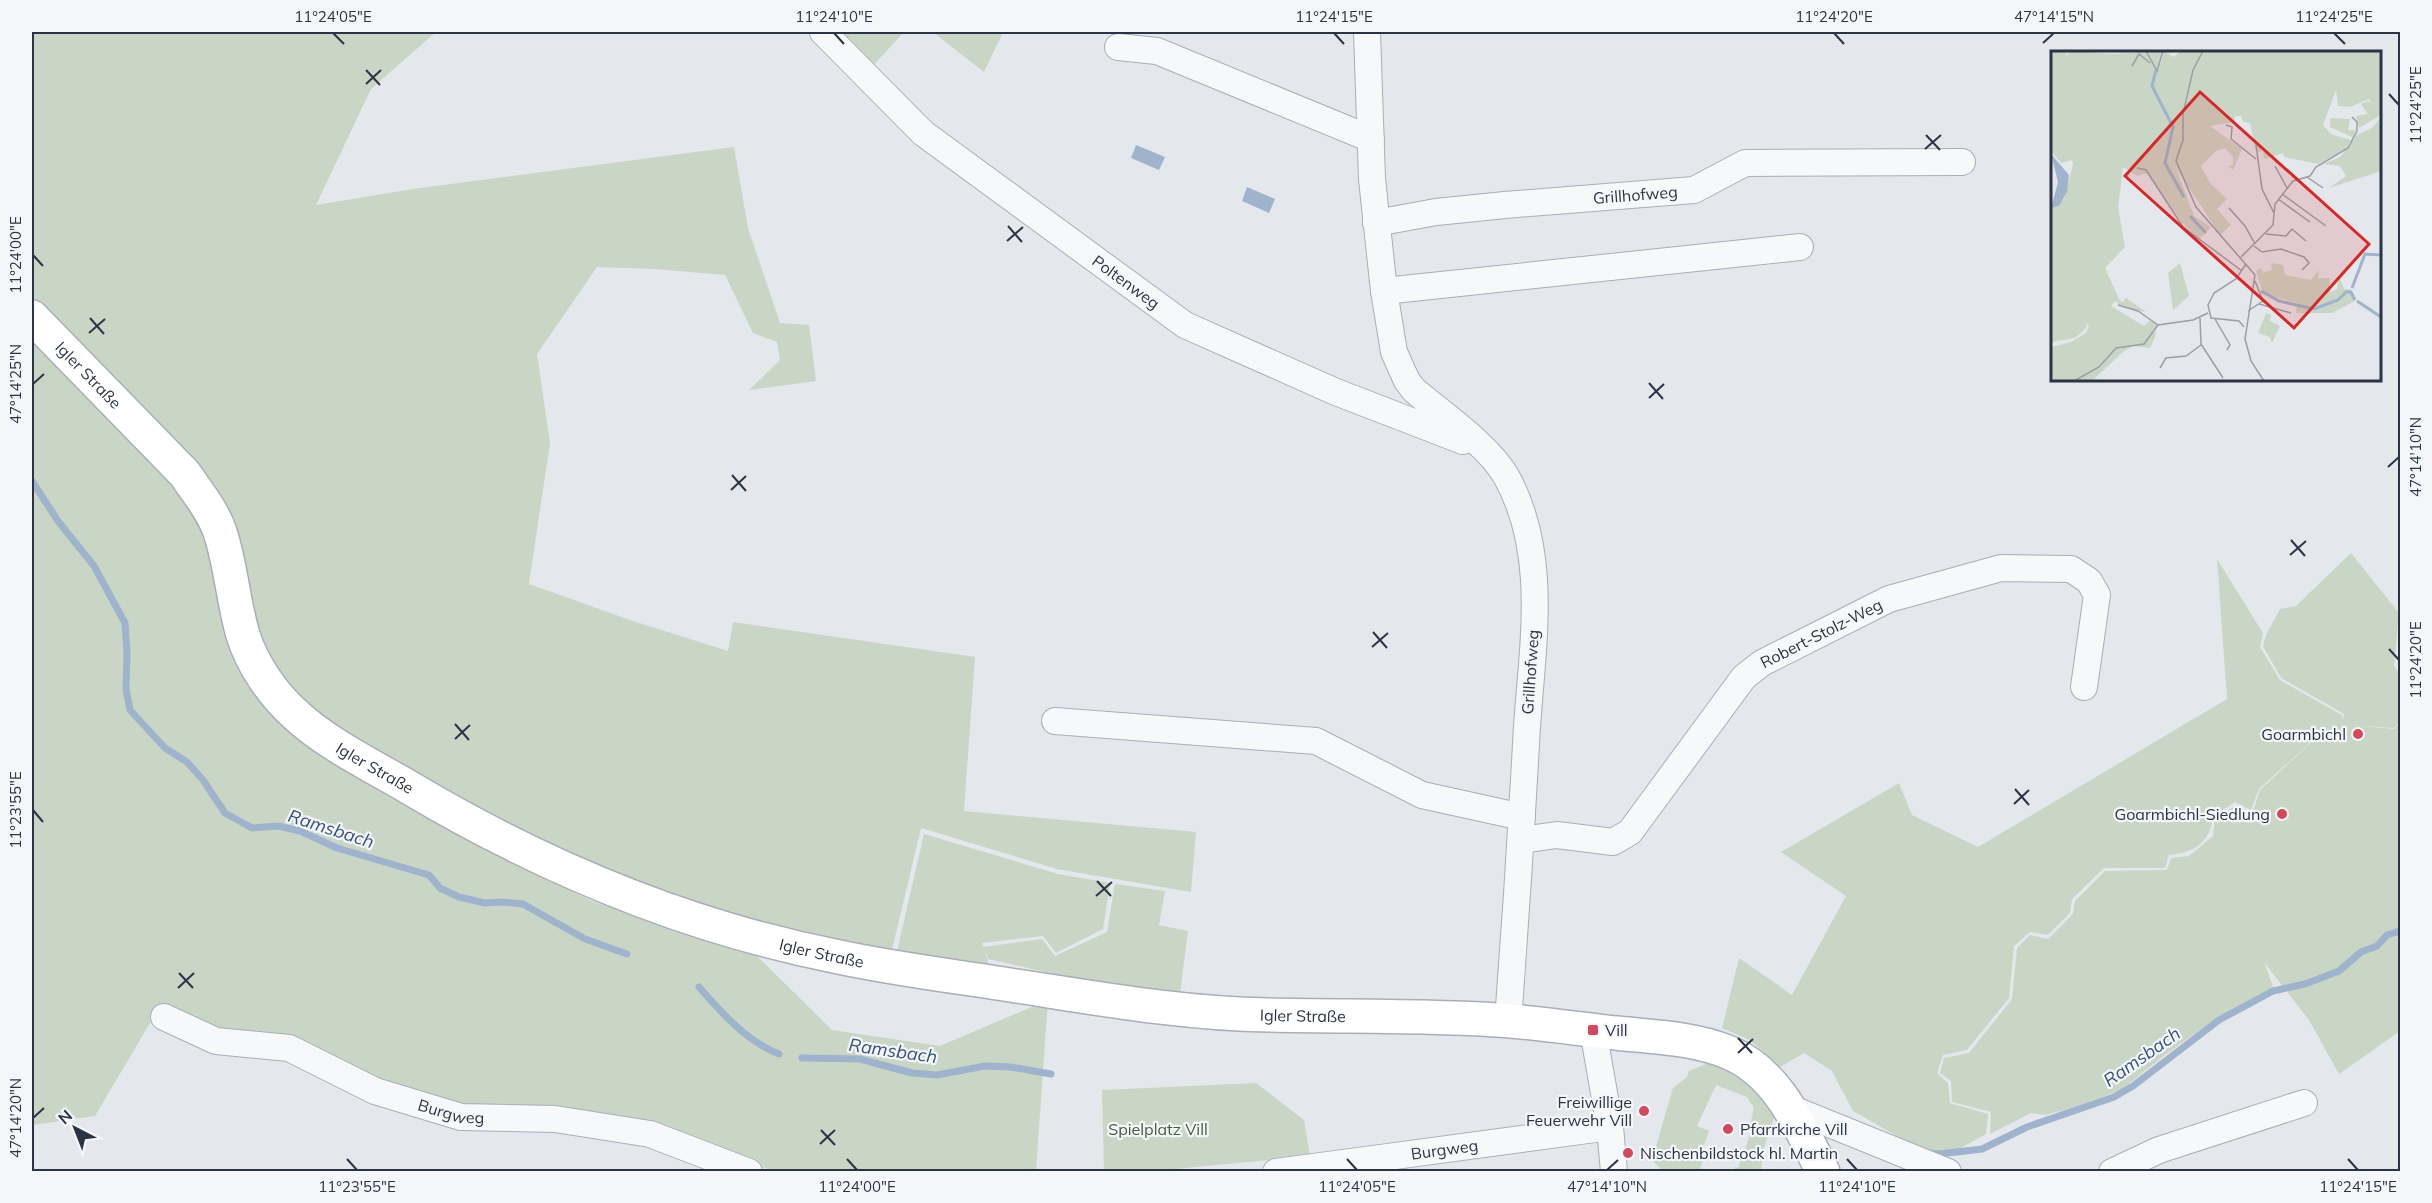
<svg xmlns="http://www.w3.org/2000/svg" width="2432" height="1203" font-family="Mulish,sans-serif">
<rect width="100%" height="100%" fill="#e4e7ec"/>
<path fill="#c9d6c5" d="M32,32H436L371,89L316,205L413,189L734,147L748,228L780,323L809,325L816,381L749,390L780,360L777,342L753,333L725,275L655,269L597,267L537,354L550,443L529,584L630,620L728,651L733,622L975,657L964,811L1196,832L1191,892L1057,869L921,828L891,954L695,907L556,852L320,719L278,678L255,620L279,720L347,772L451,831L592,901L756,955L832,1030L940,1046L1048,1000L1036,1171H774L706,1149L466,1112L153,1018L95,1116L32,1125Z
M814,32H904L868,71Z
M933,32H1003L984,72Z
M2351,553L2399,613L2394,666L2400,675V721L2394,728L2349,725L2394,729L2400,723V1031L2339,1074L2309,1020L2264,962L2274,989L2218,1017L2165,1055L2121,1090L2078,1106L2046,1115L2031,1113L1990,1134L1991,1112L1952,1102L1951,1081L1940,1073L1944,1058L1969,1053L2012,999L2017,948L2030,935L2048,939L2073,914L2075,901L2105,871L2167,870L2171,858L2189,856L2213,836L2215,819L2236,805L2252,814L2260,790L2330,725L2259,789L2251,810L2235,802L2213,817C2209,844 2195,852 2169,855L2165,868H2104L2072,899L2070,913L2048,935L2030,932L2014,946L2009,998L1967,1050L1943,1055L1937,1073L1948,1083L1950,1103L1988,1114L1986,1134L1939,1160L1853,1111L1832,1071L1804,1053L1780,1067L1750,1040L1722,1028L1739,958L1792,995L1846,896L1781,852L1899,783L1912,815L1978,847L2227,699L2217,559L2263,633L2260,647L2280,680L2342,715L2343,721L2344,714L2281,678L2263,646L2266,635L2280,609L2296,606Z
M924,834L1058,874L1110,883L1103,929L1056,953L1043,936L982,943L983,947L1042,939L1055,956L1107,932L1115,884L1165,891L1159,925L1188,931L1180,994L1076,979L988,959L984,947L989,966L897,951Z
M1713,1061L1736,1073L1776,1112L1763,1151L1761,1171H1734L1735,1167L1738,1168L1753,1127L1750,1126L1754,1108L1747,1097L1716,1085L1697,1126L1709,1131L1699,1158L1703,1159L1700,1169L1706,1171H1663L1652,1160L1673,1088L1687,1077L1689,1071Z
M1256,1083L1304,1120L1310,1156L1154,1171H1104L1102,1090Z"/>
<path fill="#9fb4cc" d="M1136,145L1165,157L1159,170L1131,158Z
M1247,187L1275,199L1269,213L1242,201Z"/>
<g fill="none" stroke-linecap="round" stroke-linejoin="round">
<path stroke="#9fb4cc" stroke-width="7" d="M32,481L58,521L94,566L125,623L127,653L126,689L130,710L165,748L187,762L203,780L225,813L252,828L278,826L300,831L337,848L429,875L440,888L459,897L485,903L502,902L523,904L585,939L627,954
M699,987C721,1012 746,1041 779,1054
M802,1058L860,1059L912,1073L937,1075L985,1066L1011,1067L1051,1074
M1929,1153L1939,1154L1982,1149L2027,1127L2114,1097L2133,1086L2219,1020L2273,991L2305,984L2339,971L2361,952L2377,946L2387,935L2400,931"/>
<defs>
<g id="minor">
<path id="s1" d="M823,32L923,133L1185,325L1336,392L1463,441"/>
<path d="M1367,32L1372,179L1384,291L1394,352L1407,381L1414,390C1441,413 1489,446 1506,476C1552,558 1530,656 1526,744C1521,837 1515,929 1508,1021"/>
<path d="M1118,47L1157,51L1371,139"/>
<path id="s2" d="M1376,223L1436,212L1505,205L1694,190L1745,163L1962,162"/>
<path d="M1384,291L1800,247"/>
<path d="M1055,721L1316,741L1422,795L1522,817"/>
<path id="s3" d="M1522,840L1557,835L1613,842L1630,832L1744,677L1762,663L1889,599L2001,568L2071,569L2089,581L2097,595L2084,687"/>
<path id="s4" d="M164,1017L216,1041L289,1048L375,1091L461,1117L555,1119L650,1134L749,1172"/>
<path d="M1593,1030L1610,1127L1614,1172"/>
<path d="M1790,1108L1948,1172"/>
<path id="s5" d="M1276,1172L1610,1127"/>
<path d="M2112,1172L2159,1150L2304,1103"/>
</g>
<g id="secondary">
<path id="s6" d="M32,317L185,474C197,492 213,511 220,532C231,565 233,601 243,635C252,664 273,695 296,715C327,744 373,766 410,788C543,867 686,927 839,957C895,969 953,976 1010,985C1096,998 1182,1014 1269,1015C1349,1017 1431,1015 1511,1021C1546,1024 1581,1029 1616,1033C1654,1037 1695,1038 1730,1053C1779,1074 1800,1127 1823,1172"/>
</g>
</defs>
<use href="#minor" stroke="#a9aeb7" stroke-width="28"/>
<use href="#secondary" stroke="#a9aeb7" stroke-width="36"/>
<use href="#minor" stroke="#f7f8fa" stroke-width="26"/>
<use href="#secondary" stroke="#fff" stroke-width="33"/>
</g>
<path fill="none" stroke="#2b3445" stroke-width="2" d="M333,33L344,44M834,33L844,44M1334,33L1344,44M1834,33L1844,44M2334,33L2345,44M2043,43L2054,33M366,70L380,85M366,84L381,70M2389,94L2399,105M1926,135L1940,150M1925,149L1941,135M1008,226L1022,242M1007,241L1023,227M33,255L43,266M90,318L104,334M89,333L105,319M1649,383L1663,399M33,384L44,374M1649,398L1664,384M2388,467L2399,457M732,475L746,491M731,490L746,476M2291,540L2305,556M2290,555L2306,541M1373,632L1387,648M1372,647L1388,633M2389,649L2399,660M455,724L469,740M455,739L470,725M2015,789L2029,805M2014,804L2029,790M33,810L43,822M1097,881L1111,896M1096,896L1112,882M179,973L193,988M178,988L194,973M1738,1038L1752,1053M1738,1053L1753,1039M33,1118L44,1108M821,1130L835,1145M820,1144L835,1130M347,1159L357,1170M847,1159L857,1170M1347,1159L1357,1170M1847,1159L1857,1170M2348,1159L2358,1170M1607,1170L1618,1160"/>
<g fill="#d1495b" stroke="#f4f6f9" stroke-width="2">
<circle cx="2358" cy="734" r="6"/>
<circle cx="2282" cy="814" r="6"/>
<rect x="1587" y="1024" width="12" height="12" rx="3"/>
<circle cx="1644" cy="1111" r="6"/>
<circle cx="1728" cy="1129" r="6"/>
<circle cx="1628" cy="1153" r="6"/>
</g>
<g text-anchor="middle" stroke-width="4.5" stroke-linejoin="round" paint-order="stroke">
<g font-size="16" fill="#2b3445" stroke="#f4f6f9">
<text dy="6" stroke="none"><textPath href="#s2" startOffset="261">Grillhofweg</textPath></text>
<text dy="6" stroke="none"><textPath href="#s1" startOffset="394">Poltenweg</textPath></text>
<text dy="6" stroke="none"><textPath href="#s6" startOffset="81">Igler Straße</textPath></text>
<text dy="6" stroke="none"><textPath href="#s3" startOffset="393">Robert-Stolz-Weg</textPath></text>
<text transform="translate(1530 672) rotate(-86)" y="6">Grillhofweg</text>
<text dy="6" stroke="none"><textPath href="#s6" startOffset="585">Igler Straße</textPath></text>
<text dy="6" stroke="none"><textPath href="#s6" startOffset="1071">Igler Straße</textPath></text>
<text dy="6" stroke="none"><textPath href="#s6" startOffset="1557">Igler Straße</textPath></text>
<text dy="6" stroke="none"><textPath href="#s4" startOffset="306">Burgweg</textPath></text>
<text dy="6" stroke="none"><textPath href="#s5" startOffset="170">Burgweg</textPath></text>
</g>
<g font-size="16" fill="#2b3445" stroke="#f4f6f9" text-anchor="end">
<text x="2346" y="740">Goarmbichl</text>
<text x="2270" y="820">Goarmbichl-Siedlung</text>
<text x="1605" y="1036" text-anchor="start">Vill</text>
<text x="1632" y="1108">Freiwillige<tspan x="1632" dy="18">Feuerwehr Vill</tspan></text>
<text x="1740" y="1135" text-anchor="start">Pfarrkirche Vill</text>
<text x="1640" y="1159" text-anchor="start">Nischenbildstock hl. Martin</text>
</g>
<g font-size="16" fill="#3f6138" stroke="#f4f6f9">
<text x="1158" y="1135">Spielplatz Vill</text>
</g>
<g font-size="18" font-style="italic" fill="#34527a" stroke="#f4f6f9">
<text transform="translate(331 829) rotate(18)" y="6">Ramsbach</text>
<text transform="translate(893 1051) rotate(8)" y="6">Ramsbach</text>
<text transform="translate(2142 1057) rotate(-35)" y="6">Ramsbach</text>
</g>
</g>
<g transform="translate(2051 51)">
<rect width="330" height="330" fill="#e4e7ec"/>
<path d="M0,0H15L16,6L18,0L62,3L111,0L108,19L113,0L123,6L129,0H330V64L308,77L305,65L316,63L320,68L310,53L317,50L321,53L318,48L299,56L287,55L285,39L272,74L280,83L300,89L295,98L267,113L233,106L232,102L213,108L212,100L205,101L199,72L192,71L190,65H184V71L159,75L191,98L182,119L177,115L182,114V106L174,97L165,100L150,115L159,132L176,148L166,158L180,174L169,184L125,117L143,165L160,176L148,188L131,172L97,122L86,125L72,116L67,156L74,196L54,217L69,250L73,251L74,246L95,261L74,257L64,250L60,255L93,275L99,269L106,274L101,282L105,280L104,286L99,297L82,295L73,300L41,330H0V296L20,291L35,282L38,275L34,272L36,276L24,287L0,291V157L13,148L22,114L21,109L10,112L0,100ZM330,66V120L278,137L295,125L289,115L273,113L289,106L306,84L321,77ZM279,67L299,68L297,79H304L305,72L303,87L279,76ZM129,212L138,245L122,259L117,222ZM220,212L232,214L234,224L260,229L268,219L267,227H278L280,241L286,238L288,225L293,238L300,239L304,250L281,262H245L246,252L212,243L205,220L210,217L212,222L221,219ZM215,262L220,264L219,270L229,275L221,292L219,286L207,282Z" fill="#c9d6c5"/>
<path d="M0,103L18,124L16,141L8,155L0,157L7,131Z" fill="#9fb4cc"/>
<path fill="none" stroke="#9fb4cc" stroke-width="3" d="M105,19L101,35L122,76L114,112L133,146M139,165L155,182M301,237L314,203L330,204M210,240L228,250L263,258L287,249L295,241H300L304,249M306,250L330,266"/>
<path fill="none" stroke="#9a9fa9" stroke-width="1.5" d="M95,0L106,20L112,0M152,0L142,19L132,63V89L125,110L145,156L204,224L194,288L200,310L213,330M81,15L88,3L99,12M175,74L181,76L180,88L205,108M205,94L211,138L223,162M224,115L236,137M86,117L95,119L132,176L191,220M256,126L272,137M231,143L275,175M227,148L259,171M178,157L194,175L204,193M215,183L235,185L241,178L255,190M203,195L211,201L230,198L253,206L258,212L251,219M190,206L222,174L224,153L242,130L259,125L265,116L297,97L306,80V71L301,66M208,253L240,262M67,254L87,260L107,274M197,260L212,250L204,230M149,267L150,293L172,327M164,268L179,294L176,299M193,276L188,270L160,267L157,254L163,242L185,228L195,213M109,317L115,307L135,305L150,294M23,330L48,316L65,297L93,293L107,274L142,269L157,262"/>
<path fill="#d62828" fill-opacity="0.15" stroke="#d62828" stroke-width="3" d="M149,41L318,193L243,277L74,125Z"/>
<rect width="330" height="330" fill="none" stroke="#2b3445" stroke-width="3"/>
</g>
<rect width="2432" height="1203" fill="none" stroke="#f4f6f9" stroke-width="66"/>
<g transform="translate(75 1128) rotate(318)" stroke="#f4f6f9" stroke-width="4.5" paint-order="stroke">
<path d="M0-4.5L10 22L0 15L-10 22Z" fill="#2b3445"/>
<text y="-9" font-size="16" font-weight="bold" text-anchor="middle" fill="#2b3445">N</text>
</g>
<rect x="33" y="33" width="2366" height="1137" fill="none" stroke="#2b3445" stroke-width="2"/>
<g font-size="15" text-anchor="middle" fill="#2b3445">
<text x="333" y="22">11°24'05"E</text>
<text x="834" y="22">11°24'10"E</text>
<text x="1334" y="22">11°24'15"E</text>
<text x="1834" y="22">11°24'20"E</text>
<text x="2054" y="22">47°14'15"N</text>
<text x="2334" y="22">11°24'25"E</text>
<text transform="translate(2416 105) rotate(-90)" y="5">11°24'25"E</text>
<text transform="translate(16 255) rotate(-90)" y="5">11°24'00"E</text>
<text transform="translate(16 384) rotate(-90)" y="5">47°14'25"N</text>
<text transform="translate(2416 457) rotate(-90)" y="5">47°14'10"N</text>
<text transform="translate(2416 660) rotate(-90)" y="5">11°24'20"E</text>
<text transform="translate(16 810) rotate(-90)" y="5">11°23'55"E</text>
<text transform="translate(16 1118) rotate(-90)" y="5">47°14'20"N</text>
<text x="357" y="1192">11°23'55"E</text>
<text x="857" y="1192">11°24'00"E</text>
<text x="1357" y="1192">11°24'05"E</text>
<text x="1607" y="1192">47°14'10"N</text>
<text x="1857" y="1192">11°24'10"E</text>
<text x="2358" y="1192">11°24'15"E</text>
</g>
</svg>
